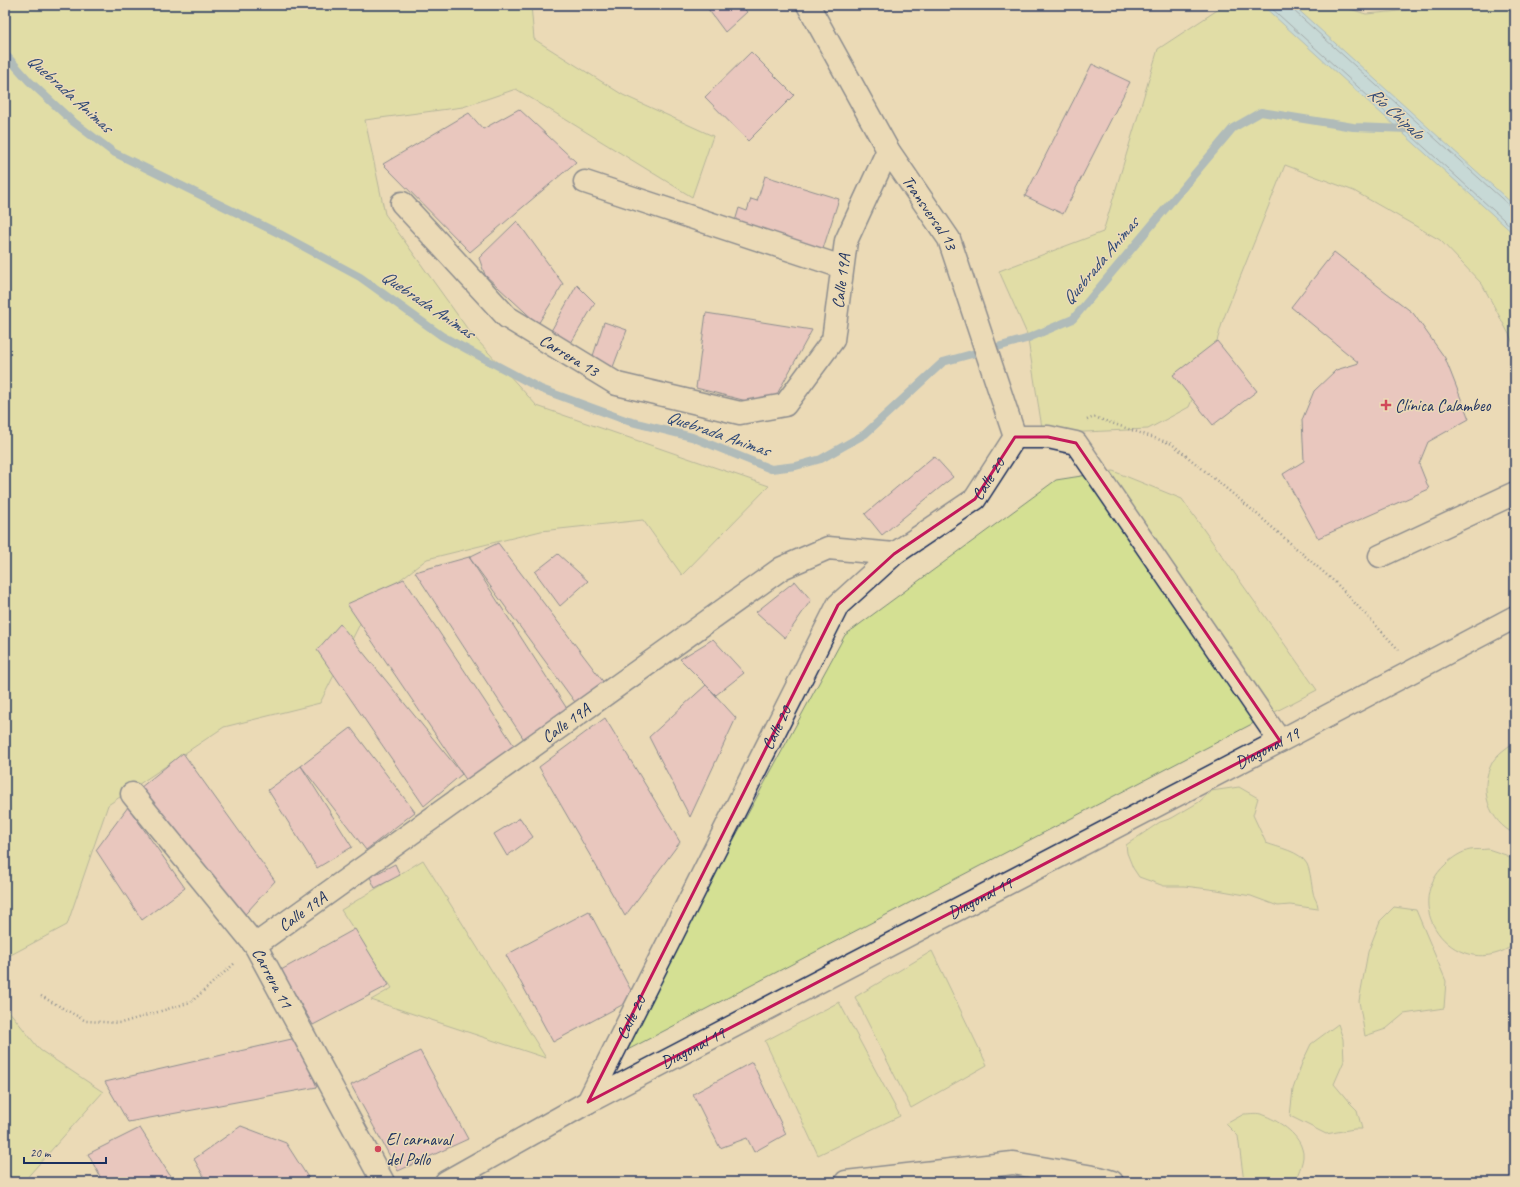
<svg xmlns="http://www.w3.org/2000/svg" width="1520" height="1187" font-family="Caveat,sans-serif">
<rect width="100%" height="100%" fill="#ebdab7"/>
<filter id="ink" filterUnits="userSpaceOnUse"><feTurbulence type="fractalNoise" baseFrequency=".025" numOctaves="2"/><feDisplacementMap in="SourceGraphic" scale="8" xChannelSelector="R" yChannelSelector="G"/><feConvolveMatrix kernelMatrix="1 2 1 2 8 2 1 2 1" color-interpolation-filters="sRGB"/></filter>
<g filter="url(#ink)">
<path fill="#d4e093" stroke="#788878" d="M5,5H531L534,39L623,95L713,136L692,197L516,89L463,107L365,120L385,214L469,331L537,406L769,486L682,575L643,520L541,531L427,559L371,602L320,703L224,727L108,805L67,925L5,958Z
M1225,5H1338L1366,14L1434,8L1436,5H1515V349L1510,336L1482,284L1440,240L1354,191L1285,165L1223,320L1217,341L1189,407L1148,429L1043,434L1027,334L999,271L1103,232L1158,49Z
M1113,471L1182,499L1317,690L616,1056L845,635L1056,480Z
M1515,742V834C1489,822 1478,789 1492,763C1497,754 1506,748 1515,742Z
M1239,787L1258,798L1253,815L1266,843C1279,848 1300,851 1307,864C1311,873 1311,883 1313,892C1314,899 1318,901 1318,909L1290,905L1278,906L1251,896L1217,890L1184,886H1164L1139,877L1133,868L1127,853L1126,845L1160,822L1172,818L1199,802L1211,791Z
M1488,849L1506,855L1515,862V944C1459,985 1396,909 1446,864C1452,858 1461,852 1470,850C1475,849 1482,850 1488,849Z
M423,860L546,1058L371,1000L392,988L341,910Z
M1394,907L1416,910L1446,981L1444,1008L1404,1014L1386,1029L1365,1036L1359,1001L1368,952L1380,921Z
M932,951L987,1065L911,1108L855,997Z
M839,1002L900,1116L818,1155L765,1041Z
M5,1006L40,1050L103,1092L23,1182H5Z
M1338,1024L1343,1039L1344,1061L1334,1084L1349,1102L1357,1110L1362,1129H1354L1326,1134L1290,1116L1293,1089L1302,1063L1311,1044Z
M1244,1114C1250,1114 1258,1112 1263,1115C1277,1120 1298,1133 1302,1149C1306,1159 1298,1172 1295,1182H1244L1238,1136L1226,1124Z"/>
<path fill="#9cd7fc" stroke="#6894bd" d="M1262,5H1293L1515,206V235Z"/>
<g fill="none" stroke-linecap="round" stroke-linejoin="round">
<path stroke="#4f729d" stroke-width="1" d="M1268,5L1515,230
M1291,5L1293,10L1511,207L1515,209"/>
<path stroke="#6894bd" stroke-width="8" d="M5,54L29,81L71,120L113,152L280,234L360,277L442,336L541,389L628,421L692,437L771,469L796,466L821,459L865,434L943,362L1026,339L1073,319L1233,128L1261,112L1353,127L1409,129"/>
</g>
<path fill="#e6b0c7" stroke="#1b2f5e" d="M705,5H741L747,12L725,32Z
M751,52L794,95L748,141L705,97Z
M1092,64L1130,82L1063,214L1025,196Z
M519,109L576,162L470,252L383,164L469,113L483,129Z
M765,176L839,199L821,255L733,228L739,208L747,211L751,199L757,201Z
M517,221L563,284L538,324L485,275L479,258Z
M1334,252L1413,313L1445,358L1469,419L1428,442L1419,464L1429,489L1318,538L1283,474L1304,461L1302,420L1314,391L1336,370L1359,363L1291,307Z
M577,285L595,303L571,343L551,331Z
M706,313L812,330L770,407L696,388Z
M604,322L627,330L613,367L592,359Z
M1217,341L1257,391L1213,425L1173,375Z
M934,456L953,477L882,535L865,514Z
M498,543L608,688L580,709L469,557Z
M558,554L588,581L560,606L535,572Z
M469,557L573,718L527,744L415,572Z
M404,579L517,750L469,784L347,604Z
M795,581L811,600L785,638L756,612Z
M340,624L462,774L424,806L317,650Z
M713,639L744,673L716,695L680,659Z
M706,685L736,718L690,817L649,737Z
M605,718L680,842L625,916L539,767Z
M351,728L415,812L366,850L301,766Z
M183,753L275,881L239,921L140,788Z
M301,766L352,847L317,868L268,790Z
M128,807L185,888L142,920L96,850Z
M520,818L533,837L507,856L494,834Z
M395,864L400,875L375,888L370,877Z
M589,911L635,998L553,1042L506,955Z
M355,929L389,985L313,1025L281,970Z
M296,1038L317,1087L128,1122L105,1082Z
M420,1051L468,1139L398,1171L351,1085Z
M752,1062L786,1134L754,1152L747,1138L720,1148L693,1094Z
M241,1126L286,1143L311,1182H207L194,1159Z
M140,1128L174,1182H103L88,1154Z"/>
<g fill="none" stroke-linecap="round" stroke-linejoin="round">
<defs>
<g id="minor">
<path id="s1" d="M808,5L888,150L949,239L1015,437"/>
<path d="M585,182L842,267"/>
<path id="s2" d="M402,203L507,317L617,384L740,413L785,405L833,340L846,241L888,150"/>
<path d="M1380,556L1515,493"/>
<path id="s3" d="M132,794L255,945L383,1182"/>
<path id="s4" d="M255,945L782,568L828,548L894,554"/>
<path id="s5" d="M588,1102L838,605L894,554L975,499L1015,437H1048L1076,443L1280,741"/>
<path id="s6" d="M446,1182L588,1102L1280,741L1515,617"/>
<path d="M846,1182L1013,1163L1099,1178L1112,1182"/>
</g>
</defs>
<use href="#minor" stroke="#1b2f5e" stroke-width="25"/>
<path stroke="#1b2f5e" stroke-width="2.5" stroke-dasharray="1 3" stroke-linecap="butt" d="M1087,420L1094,417L1172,444L1250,508L1336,583L1399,650
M41,996L86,1021L121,1023L191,1002L235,963"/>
<use href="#minor" stroke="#ebdab7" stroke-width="22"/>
</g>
</g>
<path d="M0 0H1520V1187H0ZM1015,437H1048L1076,443L1280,741L588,1102L838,605L894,554L975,499Z" fill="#ebdab7" fill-opacity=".55" fill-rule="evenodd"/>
<path fill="none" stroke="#c2185b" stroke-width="3" stroke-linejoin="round" d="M1015,437H1048L1076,443L1280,741L588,1102L838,605L894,554L975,499Z"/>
<g fill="#d1495b" stroke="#ebdab7" stroke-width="1.5">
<path d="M1384 399h4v4h4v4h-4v4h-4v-4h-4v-4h4z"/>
<circle cx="378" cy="1149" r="4"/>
</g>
<g text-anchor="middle" stroke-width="3" stroke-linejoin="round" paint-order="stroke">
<g font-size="17" fill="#1b2f5e" stroke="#ebdab7">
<text dy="6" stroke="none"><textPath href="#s1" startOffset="241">Transversal 13</textPath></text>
<text dy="6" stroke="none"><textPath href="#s2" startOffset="596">Calle 19A</textPath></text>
<text dy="6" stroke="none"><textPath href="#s2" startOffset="228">Carrera 13</textPath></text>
<text dy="6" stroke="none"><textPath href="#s5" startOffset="754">Calle 20</textPath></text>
<text dy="6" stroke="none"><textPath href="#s4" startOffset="382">Calle 19A</textPath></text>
<text dy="6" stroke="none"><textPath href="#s5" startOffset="419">Calle 20</textPath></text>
<text dy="6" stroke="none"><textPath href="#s6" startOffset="929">Diagonal 19</textPath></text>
<text dy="6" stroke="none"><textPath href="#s6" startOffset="605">Diagonal 19</textPath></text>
<text dy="6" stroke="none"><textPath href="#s4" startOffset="58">Calle 19A</textPath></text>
<text dy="6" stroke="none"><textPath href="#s3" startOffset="232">Carrera 11</textPath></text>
<text dy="6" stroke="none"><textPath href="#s5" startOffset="95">Calle 20</textPath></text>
<text dy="6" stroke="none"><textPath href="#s6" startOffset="281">Diagonal 19</textPath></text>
</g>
<g font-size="17" fill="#1b2f5e" stroke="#ebdab7" text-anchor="start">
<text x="1395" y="411">Clínica Calambeo</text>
<text x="386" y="1145">El carnaval<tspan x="386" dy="20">del Pollo</tspan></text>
</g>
<g font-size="18" font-style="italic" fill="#2e4876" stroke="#ebdab7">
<text transform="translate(70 93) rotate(42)" y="6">Quebrada Animas</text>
<text transform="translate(1396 113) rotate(42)" y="6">Río Chipalo</text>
<text transform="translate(1100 261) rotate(-50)" y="6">Quebrada Animas</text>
<text transform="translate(428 304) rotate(34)" y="6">Quebrada Animas</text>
<text transform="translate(718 433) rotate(19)" y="6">Quebrada Animas</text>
</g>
</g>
<rect width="1520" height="1187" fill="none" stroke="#ebdab7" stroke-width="20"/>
<rect x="10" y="10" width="1500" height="1167" fill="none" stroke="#1b2f5e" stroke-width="1.5" filter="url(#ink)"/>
<path d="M24 1157v6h82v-6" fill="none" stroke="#1b2f5e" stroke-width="2"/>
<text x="30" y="1157" font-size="12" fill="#1b2f5e" stroke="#ebdab7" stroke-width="3" paint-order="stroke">20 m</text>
</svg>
